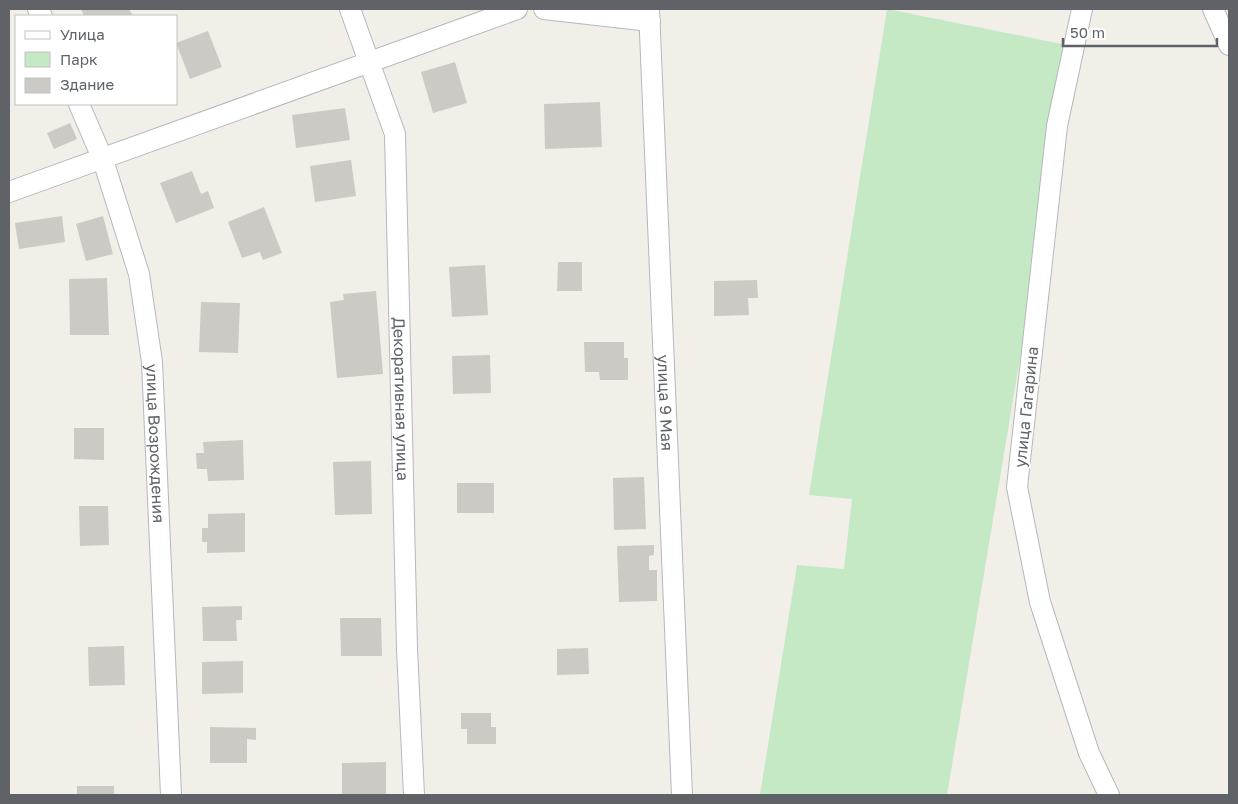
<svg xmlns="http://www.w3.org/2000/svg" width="1238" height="804" font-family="'Golos Text',sans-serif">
<rect width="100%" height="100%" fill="#f1efe8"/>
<path fill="#c5e8c5" d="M887,9L1072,46L947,795H760L797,565L844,569L852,499L809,495Z"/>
<path fill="#cccac5" d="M81,9H129L133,16H84Z
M208,31L222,67L190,79L176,43Z
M455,62L467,103L433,113L421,72Z
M600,102L602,147L545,149L544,104Z
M345,108L350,140L296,148L292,115Z
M70,123L77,139L54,149L47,133Z
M351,160L356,196L315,202L310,166Z
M192,171L201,194L208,191L214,208L176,223L160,183Z
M264,207L282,253L263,260L260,252L242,258L228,222Z
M62,216L65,242L19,249L15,223Z
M103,216L113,254L86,261L76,224Z
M558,262H582V291H557Z
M485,265L488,315L452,317L449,267Z
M107,278L109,335H70L69,279Z
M757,280L758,298H748L749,315L714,316V281Z
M376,291L383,374L337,378L330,302L344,300L343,294Z
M201,302L240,303L238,353L199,352Z
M584,342H624V358H628V380H600L599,372H585Z
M490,355L491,393L453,394L452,356Z
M74,428H104V460L74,459Z
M243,440L244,480L208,481L207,469H197L196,453H204L203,442Z
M371,461L372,514L335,515L333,462Z
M644,477L646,529L614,530L613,478Z
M457,483H494V513H457Z
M79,506H108L109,545L80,546Z
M245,513V552L207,553V542H202V528H208V514Z
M654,545V555L649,556V570H657V601L619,602L617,546Z
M242,606V620H236L237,641H203L202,607Z
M340,618H381L382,656H341Z
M124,646L125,685L89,686L88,647Z
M588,648L589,674L557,675V649Z
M243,661V693L202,694V662Z
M461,713H491V727H496V744H467V729H461Z
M210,727L256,728V740L247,739V763H210Z
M386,762V795H342V763Z
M77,786H114V795H77Z"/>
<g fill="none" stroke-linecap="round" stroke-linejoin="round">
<defs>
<g id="minor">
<path d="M38,9L42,16"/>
<path id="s1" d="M350,9L395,134L407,649L414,795"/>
<path d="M544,9L650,21"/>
<path id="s2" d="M649,9L682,795"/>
<path d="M1082,9L1057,126L1017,487L1040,602L1089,753L1109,795"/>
<path d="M1213,9L1229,45"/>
<path id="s3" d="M79,104L103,160L139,274L152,362L171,795"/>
<path d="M9,192L517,9"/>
</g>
</defs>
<use href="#minor" stroke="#b5b8bc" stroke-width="22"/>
<use href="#minor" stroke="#fff" stroke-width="20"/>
</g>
<g text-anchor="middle" stroke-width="4" stroke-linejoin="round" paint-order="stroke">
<g font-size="16" fill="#5f6368" stroke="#fff">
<text dy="6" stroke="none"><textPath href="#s1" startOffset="398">Декоративная улица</textPath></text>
<text dy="6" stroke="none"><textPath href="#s2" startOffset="394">улица 9 Мая</textPath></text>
<text transform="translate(1026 407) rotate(-84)" y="6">улица Гагарина</text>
<text dy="6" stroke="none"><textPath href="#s3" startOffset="351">улица Возрождения</textPath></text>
</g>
</g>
<rect width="1238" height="804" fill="none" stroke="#5f6368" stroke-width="20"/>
<rect x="15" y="15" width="162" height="90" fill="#ffffff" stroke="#bfc1c3"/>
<rect x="25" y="31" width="25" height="8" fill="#ffffff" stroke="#bfc1c3"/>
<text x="60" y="40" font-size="15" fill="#5f6368">Улица</text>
<rect x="25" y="52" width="25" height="15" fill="#c5e8c5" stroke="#bfc1c3"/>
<text x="60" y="65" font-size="15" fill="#5f6368">Парк</text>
<rect x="25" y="78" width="25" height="15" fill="#cccac5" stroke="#bfc1c3"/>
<text x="60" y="90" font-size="15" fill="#5f6368">Здание</text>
<path d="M1063 38v8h154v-8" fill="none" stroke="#5f6368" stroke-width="2.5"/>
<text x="1070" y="38" font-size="15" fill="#5f6368" stroke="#ffffff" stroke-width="4" paint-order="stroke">50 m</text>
</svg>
